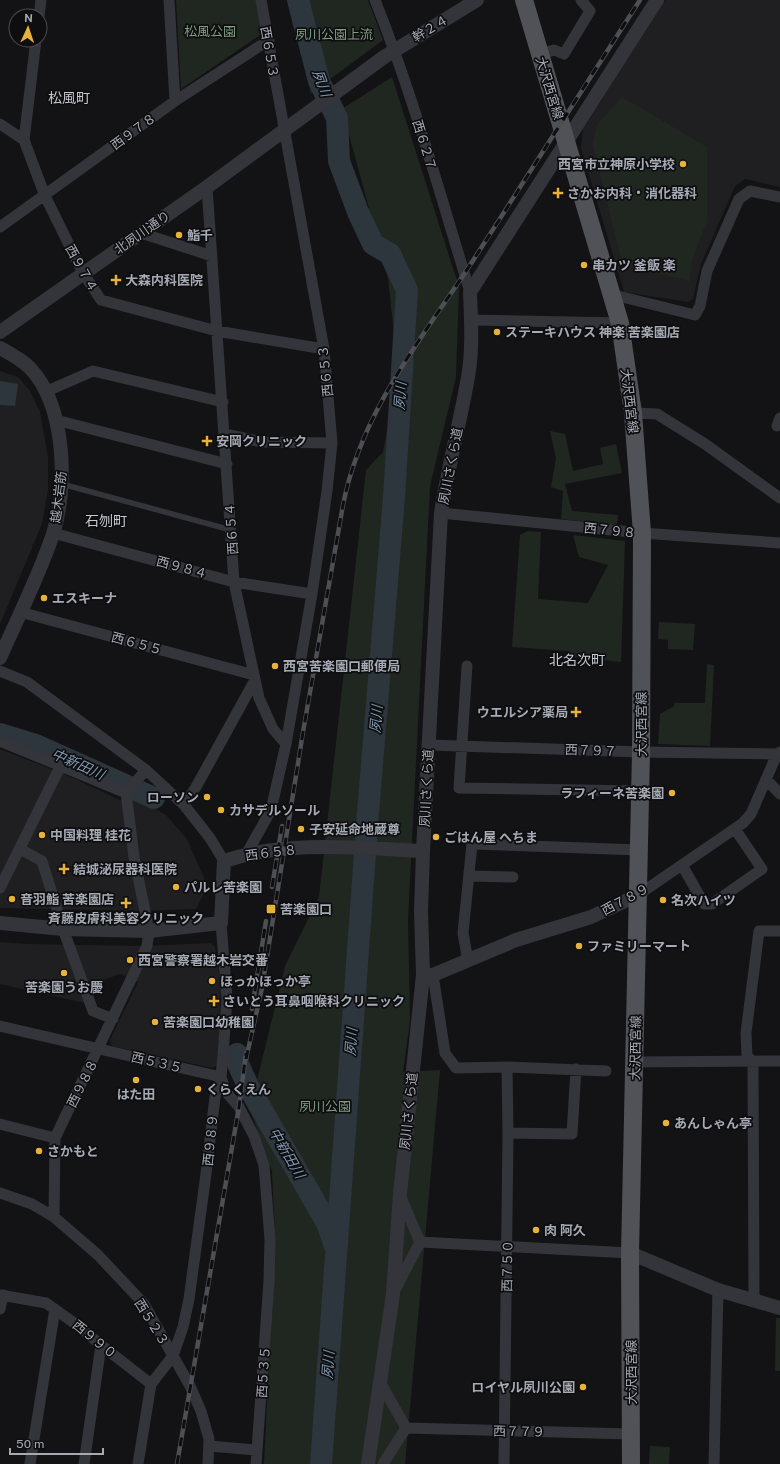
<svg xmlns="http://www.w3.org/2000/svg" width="780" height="1464" font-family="'Public Sans','Noto Sans JP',sans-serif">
<rect width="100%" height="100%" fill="#131315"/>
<path fill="#1f1f22" d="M665,0H780V187L745,179L735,186L701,264L693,299L688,302L624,292L581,148L583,129Z
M0,371L18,377L30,391L40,412L48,457V490L42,524L0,624Z
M0,749L71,777L120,800L137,798L166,815L187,839L204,878V894L196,909L139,911L0,908Z
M0,942L28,944L140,946L211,943L215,947L221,985L218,1065L212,1068L112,1046L110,1040L138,982L120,974L90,985L85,1003L0,984Z"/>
<path fill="#202721" d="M176,0H256L263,33L181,89Z
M292,0H368L383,40L310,94C311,69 302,46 292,24L295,15Z
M392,77L459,287L456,377L430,486L408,920L410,1021L403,1072L440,1070L405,1464H264L275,1236L272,1171L250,1109L285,966L319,897L366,470L383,452L398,372L388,278L342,109Z
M622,97L707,147V221L692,260L689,281L622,264L593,144L597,125Z
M550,431L565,434L573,471L603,464L600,448L616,444L622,473L565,484L572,511L618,515L617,525L561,519L563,491L551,487L556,458Z
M528,531L541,532L538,599L588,603L608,565L579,557L573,535L625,541L621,662L575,657L568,651L512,647L520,535Z
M659,622L695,624L693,650L668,649V640L658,639Z
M707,664L714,665L710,746L658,744L660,714L674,706L675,703H705Z
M776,1318H780V1371H775Z
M650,1446L670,1447L669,1464H649Z"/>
<path fill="#2d353d" d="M0,381L18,384L15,406L0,405Z"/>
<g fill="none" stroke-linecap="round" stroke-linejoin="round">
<path stroke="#2d353d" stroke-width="22" d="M298,0L319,81L337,118L339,161L358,212L373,244L390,254L407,290L394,497L367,825L321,1464
M0,734L36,745L154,798
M237,1054L238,1064L248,1086L327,1223L335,1246"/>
<path stroke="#34353a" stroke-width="5.5" d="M62,484L231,530"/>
<path stroke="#34353a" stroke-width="11" d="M169,0L175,101
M261,0L324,349L332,443L327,491L312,594L286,744
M375,0C413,95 440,194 470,292
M39,16L41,0
M36,40L24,140L45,196L83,273L101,300L217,331L324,349
M540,54L554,50L564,54L590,11L581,0
M0,124L24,140
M207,187L234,582L259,698L273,729L286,744L271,810L247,853
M0,227L175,101L269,40
M141,233L212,256
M610,294L695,315L700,306L707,271L739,199L750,191L780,197
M472,320L620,323
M45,392L93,371L223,402
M633,413L657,414L705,444L780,498
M56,420L227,464
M777,426L780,418
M225,434L262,442L332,443
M441,513L642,533L780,543
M53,533L234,582L312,594
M20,612L254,675
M467,666L459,788L640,791
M0,671L27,682L146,770L184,805L210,838L224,861
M0,741L126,793
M429,745L641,752L777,754
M766,779L780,794
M126,793L146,770
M184,805L196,787L255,680
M20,849L42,861L63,929L93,1011L113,1019
M682,865L704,904H712L762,869L735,829
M469,876L513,877
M0,888L61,765
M638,895L743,823L751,814L777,754L780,752
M468,961L463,933L472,844L639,850
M433,975L445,1053L456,1068L507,1067L606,1071
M0,1026L221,1077
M635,1062L780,1061
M221,1077L226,1092L239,1107L254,1136L264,1165L270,1239L269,1281L256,1464
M0,1124L55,1138
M508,1133L572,1134L576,1069
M0,1193L32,1204L54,1217L98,1255L144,1304L190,1386L201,1411L209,1439L208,1464
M400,1195L420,1242
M54,1217L55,1138L147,946L149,931L134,857L126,793
M420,1242L630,1253
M394,1292L420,1242
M0,1295L46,1303L77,1325L101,1345L151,1384L173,1356L183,1327L189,1299L206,1174L215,1097L221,1077L223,1056L227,998L221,923
M754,1301L753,1062L747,1056L746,1033L759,931H780
M0,1309L3,1295
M380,1382L406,1428L383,1464
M406,1428L631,1434
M209,1446L257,1450
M30,1464L55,1309
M84,1464L101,1345
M138,1464L151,1384
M504,1464L508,1133L507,1067
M714,1464L718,1290"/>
<path stroke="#34353a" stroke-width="14" d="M0,332L207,187L384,57L477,0
M0,348C11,354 21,359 30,368C66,406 68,488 53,534C39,576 18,617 0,658
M0,923L63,929L149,931L221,923L224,861C287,840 357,848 423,851
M423,975H433L516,940L591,917L638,895
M630,1253L718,1290L780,1308
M368,1464L393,1294L400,1194L423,975L421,911L423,851L441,513C448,467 460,423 468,377C473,350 471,319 470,292L657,0"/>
<path stroke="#515258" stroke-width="18" d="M524,0L620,323L633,413L642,533L641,752L630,1253L631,1464"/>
<defs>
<path id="rail" d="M272,887L282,826
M252,1009L266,921
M246,1059L262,988L303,732L343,505C362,409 422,339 474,259C530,173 584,86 640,0
M177,1464L239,1107L246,1053"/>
</defs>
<use href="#rail" stroke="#4e4f54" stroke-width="4.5"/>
<use href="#rail" stroke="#0e0e10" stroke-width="3" stroke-dasharray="9" stroke-linecap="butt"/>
</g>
<g fill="#e7b239" stroke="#0e0e10" stroke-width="1.5">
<circle cx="683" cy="164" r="4"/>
<path d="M556 187h4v4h4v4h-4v4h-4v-4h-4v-4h4z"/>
<circle cx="179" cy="235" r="4"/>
<circle cx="584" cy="265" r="4"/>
<path d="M114 274h4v4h4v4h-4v4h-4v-4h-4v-4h4z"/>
<circle cx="497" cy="332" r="4"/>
<path d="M205 435h4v4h4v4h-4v4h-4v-4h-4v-4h4z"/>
<circle cx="44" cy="598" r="4"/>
<circle cx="275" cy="666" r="4"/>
<path d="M574 706h4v4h4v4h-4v4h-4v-4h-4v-4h4z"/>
<circle cx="672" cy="793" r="4"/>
<circle cx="207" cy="797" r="4"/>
<circle cx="221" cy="810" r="4"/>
<circle cx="301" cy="829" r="4"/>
<circle cx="42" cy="835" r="4"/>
<circle cx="436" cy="837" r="4"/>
<path d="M62 863h4v4h4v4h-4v4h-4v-4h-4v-4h4z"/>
<circle cx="176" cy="887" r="4"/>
<circle cx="12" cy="899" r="4"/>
<circle cx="663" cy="900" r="4"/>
<path d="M124 897h4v4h4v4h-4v4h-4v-4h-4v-4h4z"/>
<rect x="266" y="904" width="10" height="10" rx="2"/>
<circle cx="579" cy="946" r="4"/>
<circle cx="130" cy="960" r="4"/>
<circle cx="64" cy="973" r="4"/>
<circle cx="212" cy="981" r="4"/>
<path d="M212 995h4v4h4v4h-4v4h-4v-4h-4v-4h4z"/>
<circle cx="155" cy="1022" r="4"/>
<circle cx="136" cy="1080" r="4"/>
<circle cx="198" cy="1089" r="4"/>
<circle cx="666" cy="1123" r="4"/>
<circle cx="39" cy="1151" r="4"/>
<circle cx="536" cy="1230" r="4"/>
<circle cx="583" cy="1387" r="4"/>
</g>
<g text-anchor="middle" stroke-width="3.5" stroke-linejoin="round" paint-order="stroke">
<g font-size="13" fill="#a6aab4" stroke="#0e0e10">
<text transform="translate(430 28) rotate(-31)" y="5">幹２４</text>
<text transform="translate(270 52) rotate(80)" y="5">西６５３</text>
<text transform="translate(550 88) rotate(73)" y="5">大沢西宮線</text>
<text transform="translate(133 131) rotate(-36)" y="5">西９７８</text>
<text transform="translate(425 145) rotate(73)" y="5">西６２７</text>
<text transform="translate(142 232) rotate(-35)" y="5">北夙川通り</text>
<text transform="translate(82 268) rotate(61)" y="5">西９７４</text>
<text transform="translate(325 371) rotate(-96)" y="5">西６５３</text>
<text transform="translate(630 401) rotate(83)" y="5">大沢西宮線</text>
<text transform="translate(450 466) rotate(-79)" y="5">夙川さくら道</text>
<text transform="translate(58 497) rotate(-83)" y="5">越木岩筋</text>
<text transform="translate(231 529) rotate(-94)" y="5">西６５４</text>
<text transform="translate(610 530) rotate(6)" y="5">西７９８</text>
<text transform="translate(182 567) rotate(15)" y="5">西９８４</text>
<text transform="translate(137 643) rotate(15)" y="5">西６５５</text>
<text transform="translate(641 724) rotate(-90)" y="5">大沢西宮線</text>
<text transform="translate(591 750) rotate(2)" y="5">西７９７</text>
<text transform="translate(426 788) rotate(-87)" y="5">夙川さくら道</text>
<text transform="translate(271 852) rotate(-7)" y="5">西６５８</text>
<text transform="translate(625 899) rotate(-28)" y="5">西７８９</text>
<text transform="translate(635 1048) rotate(-89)" y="5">大沢西宮線</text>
<text transform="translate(157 1062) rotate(13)" y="5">西５３５</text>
<text transform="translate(82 1083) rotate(-63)" y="5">西９８８</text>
<text transform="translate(408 1111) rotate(-84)" y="5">夙川さくら道</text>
<text transform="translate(210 1140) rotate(-84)" y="5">西９８９</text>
<text transform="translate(507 1266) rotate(-89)" y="5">西７５０</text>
<text transform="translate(152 1322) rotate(58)" y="5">西５２３</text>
<text transform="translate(95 1339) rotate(39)" y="5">西９９０</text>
<text transform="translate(263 1372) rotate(-86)" y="5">西５３５</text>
<text transform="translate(631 1372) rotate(-90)" y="5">大沢西宮線</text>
<text transform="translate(519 1431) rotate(1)" y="5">西７７９</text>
</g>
<g font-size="13" fill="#7e9e81" stroke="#0e0e10">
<text x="210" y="36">松風公園</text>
<text x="334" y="39">夙川公園上流</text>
<text x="325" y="1111">夙川公園</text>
</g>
<g font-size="13" font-weight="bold" fill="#a6aab4" stroke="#0e0e10" text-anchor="start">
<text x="675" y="169" text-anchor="end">西宮市立神原小学校</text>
<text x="567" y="198">さかお内科・消化器科</text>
<text x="187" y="240">鮨千</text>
<text x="592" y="270">串カツ 釜飯 楽</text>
<text x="125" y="285">大森内科医院</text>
<text x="505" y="337">ステーキハウス 神楽 苦楽園店</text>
<text x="216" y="446">安岡クリニック</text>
<text x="52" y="603">エスキーナ</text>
<text x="283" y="671">西宮苦楽園口郵便局</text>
<text x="568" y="717" text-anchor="end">ウエルシア薬局</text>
<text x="664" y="798" text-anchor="end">ラフィーネ苦楽園</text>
<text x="199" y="802" text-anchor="end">ローソン</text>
<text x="229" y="815">カサデルソール</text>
<text x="309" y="834">子安延命地蔵尊</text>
<text x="50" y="840">中国料理 桂花</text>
<text x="444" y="842">ごはん屋 へちま</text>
<text x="73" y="874">結城泌尿器科医院</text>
<text x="184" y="892">パルレ苦楽園</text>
<text x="20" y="904">音羽鮨 苦楽園店</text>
<text x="671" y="905">名次ハイツ</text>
<text x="280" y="914">苦楽園口</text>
<text x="126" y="923" text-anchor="middle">斉藤皮膚科美容クリニック</text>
<text x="587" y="951">ファミリーマート</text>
<text x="138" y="965">西宮警察署越木岩交番</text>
<text x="220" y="986">ほっかほっか亭</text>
<text x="64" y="992" text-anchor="middle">苦楽園うお慶</text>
<text x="223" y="1006">さいとう耳鼻咽喉科クリニック</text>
<text x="163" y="1027">苦楽園口幼稚園</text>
<text x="206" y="1094">くらくえん</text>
<text x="136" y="1099" text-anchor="middle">はた田</text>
<text x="674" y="1128">あんしゃん亭</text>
<text x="47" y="1156">さかもと</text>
<text x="544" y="1235">肉 阿久</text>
<text x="575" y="1392" text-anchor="end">ロイヤル夙川公園</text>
</g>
<g font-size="14" font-style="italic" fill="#7e96ae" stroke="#0e0e10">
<text transform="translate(322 83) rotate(69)" y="5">夙川</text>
<text transform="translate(400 396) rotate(-86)" y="5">夙川</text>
<text transform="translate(376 719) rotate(-85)" y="5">夙川</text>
<text transform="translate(78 764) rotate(24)" y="5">中新田川</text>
<text transform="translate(351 1042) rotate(-86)" y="5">夙川</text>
<text transform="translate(287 1153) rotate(60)" y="5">中新田川</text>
<text transform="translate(328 1365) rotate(-86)" y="5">夙川</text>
</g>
<g font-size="14" fill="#c6c9d1" stroke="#0e0e10">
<text x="69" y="103">松風町</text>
<text x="106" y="526">石刎町</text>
<text x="577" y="665">北名次町</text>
</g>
</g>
<g transform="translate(28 28) rotate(3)"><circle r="19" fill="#0e0e10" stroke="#4b4c52"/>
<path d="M0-3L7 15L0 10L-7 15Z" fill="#e7b239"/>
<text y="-6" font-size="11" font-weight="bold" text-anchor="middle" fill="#a6aab4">N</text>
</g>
<path d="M10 1448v6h93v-6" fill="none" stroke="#a6aab4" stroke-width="2"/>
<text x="16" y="1448" font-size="12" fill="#a6aab4" stroke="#0e0e10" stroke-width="3" paint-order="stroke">50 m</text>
</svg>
